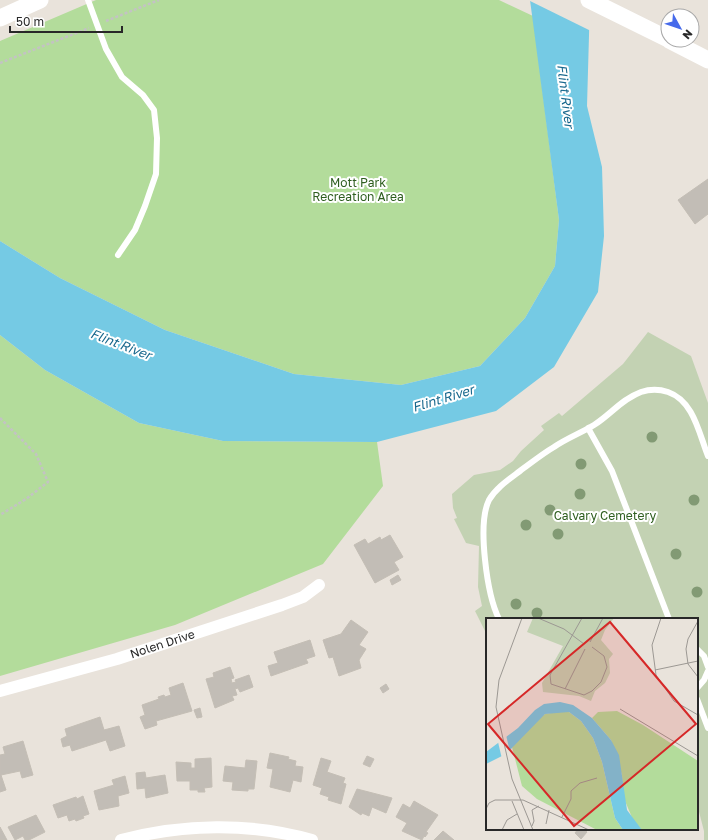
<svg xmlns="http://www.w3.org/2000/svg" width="708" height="840" font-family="'Golos Text',sans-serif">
<rect width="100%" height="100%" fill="#e9e3db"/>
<path fill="#b3dc9b" d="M96,0H499L533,16L559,220L555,266L525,318L480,366L401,385L294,374L165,330L60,278L0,241V41Z
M0,335L45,370L139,423L223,441L377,442L383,486L323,564L175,625L0,676Z"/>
<path fill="#c3d2b3" d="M648,332L691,356L708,403V840H704V831L697,804V619H487V635L475,611L482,606L478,587L479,546L466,543L454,519L457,518L453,508L452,494L474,475L500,470L513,461L521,451L544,430L541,426L559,413L562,416L623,364Z"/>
<path fill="#75cae4" d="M530,0H590L587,106L602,167L604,236L598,292L554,367L496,411L377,442L223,441L139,423L45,370L0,335V241L60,278L165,330L294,374L401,385L480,366L525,318L555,266L559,220Z"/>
<path fill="#e9e3db" d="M528,0H592L591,31Z"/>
<path fill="#c2bdb6" stroke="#c4beb5" d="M708,179V214L695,224L678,200Z
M390,535L403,557L394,562L399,570L375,583L354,545L365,539L368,544L380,537L381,540Z
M398,575L401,580L392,585L390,580Z
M351,620L368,632L359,645L366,649L359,660L361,668L339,676L333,657L329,658L323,640L341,634Z
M310,640L315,656L306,659L308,663L271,676L268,666L278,663L274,652Z
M230,667L234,678L231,679L232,683L236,682L235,680L249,675L253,687L240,692L238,688L235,689L237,695L232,696L234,700L215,708L206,679L214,677L213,673Z
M183,683L192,711L156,721L157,725L145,729L140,717L145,715L142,705L159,699L158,697L164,695L165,697L171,695L169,688Z
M386,684L389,689L383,693L380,688Z
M200,708L202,717L197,718L194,710Z
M100,717L104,730L119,726L125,746L110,751L106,740L72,751L70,745L63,747L61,739L67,736L65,729Z
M23,741L33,775L22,778L20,771L1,775L6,790L0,792V755L5,754L3,747Z
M270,753L289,757L288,759L296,761L295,766L303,767L301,782L293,780L290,792L270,787L273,769L267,768Z
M367,756L374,759L370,767L363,764Z
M211,758L212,787L204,788L205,792H198V790H190V781H177L176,762L191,763V768H195V759Z
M321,758L331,761L327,772L345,778L343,783L346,784L341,804L328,800L329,797L320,794L322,788L313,785Z
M246,760L257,761L254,789H248V791L232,790L233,782L223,781L225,766L245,768Z
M145,772L146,778L165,775L168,793L146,798L145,788L137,789L136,773Z
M125,776L129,793L118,796L119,806L99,810L94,791L114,785L112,780Z
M357,789L392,798L386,813L372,807L369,816L362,813L361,815L349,807Z
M83,796L89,814L83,816L84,818L76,821L75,819L69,821L67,815L58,818L53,805L76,797L77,799Z
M414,801L438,815L426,832L428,833L425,837L424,836L422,840L402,831L407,823L396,817L403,804L410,808Z
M36,815L45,832L29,840H25L23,836L15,840L8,827Z
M0,827L7,840H0Z
M578,829H583L587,832L581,839L575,833Z
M443,831L454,840H434Z"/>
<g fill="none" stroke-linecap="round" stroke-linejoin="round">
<path stroke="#c3c3c3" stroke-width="2.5" stroke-dasharray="3 2" stroke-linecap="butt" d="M106,21L159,0
M0,63L89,28
M0,418L36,454L48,482L26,499L0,515"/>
<path stroke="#fff" stroke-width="6" d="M88,0L106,49L122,77L143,95L154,110L157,138L156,174L145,206L135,230L118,255
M588,428L612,471L669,619
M499,619C487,595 477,524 489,500C496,488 508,480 520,471C531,463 542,454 554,447C567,438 581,433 594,425C610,415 622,399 641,392C650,389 659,389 668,392C694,401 699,434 708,456
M697,649L704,656L708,667
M697,688L704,680L708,671
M697,699L708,728"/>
<g stroke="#fff" stroke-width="12">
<path id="s1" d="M0,691L117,659L282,605L303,597L319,585"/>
<path d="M121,840C183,824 250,822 312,840"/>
</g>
<path stroke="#fff" stroke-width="17" d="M589,0L668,39
M0,18L40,0
M669,40L708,60"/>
</g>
<g fill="#829a74">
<circle cx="652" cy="437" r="5.5"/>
<circle cx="581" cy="464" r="5.5"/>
<circle cx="580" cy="494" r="5.5"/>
<circle cx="694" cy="500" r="5.5"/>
<circle cx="550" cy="510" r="5.5"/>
<circle cx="526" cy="525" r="5.5"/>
<circle cx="558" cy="534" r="5.5"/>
<circle cx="676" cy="554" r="5.5"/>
<circle cx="697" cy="592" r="5.5"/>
<circle cx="516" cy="604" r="5.5"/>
<circle cx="537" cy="613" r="5.5"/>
</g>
<g text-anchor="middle" stroke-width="4" stroke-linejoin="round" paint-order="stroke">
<g font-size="12" fill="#2e5e1f" stroke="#fff">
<text x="358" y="187">Mott Park<tspan x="358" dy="14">Recreation Area</tspan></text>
<text x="605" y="520">Calvary Cemetery</text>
</g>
<g font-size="12" fill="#282828" stroke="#fff">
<text dy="4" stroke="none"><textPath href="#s1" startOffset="169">Nolen Drive</textPath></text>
</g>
<g font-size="13" font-style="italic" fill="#18688d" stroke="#fff">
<text transform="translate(566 96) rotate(83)" y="5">Flint River</text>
<text transform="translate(121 344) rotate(21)" y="5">Flint River</text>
<text transform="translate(443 398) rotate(-17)" y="5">Flint River</text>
</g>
</g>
<g transform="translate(486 618)">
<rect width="212" height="212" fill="#e9e3db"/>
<path d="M131,93L157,107L212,143V212H156L147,202L137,178L136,157L125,122L106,100L112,94ZM71,94H83L95,103L107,120L116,144L129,200L137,212H111L51,181L36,168L26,129L52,101L59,96Z" fill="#b3dc9b"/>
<path d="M47,0H128L119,12L115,22L127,36L123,41L124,55L119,65L109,73L105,83L93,78L57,74L56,65L77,28L41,14Z" fill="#c3d2b3"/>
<path d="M74,84L87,87L106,100L125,122L133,137L141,192L156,212H137L129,200L116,144L107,120L95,103L83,94L59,96L20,136L0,146V134L32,110L49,92L58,86Z" fill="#75cae4"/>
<path d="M20,117L24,134L16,141L12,124Z" fill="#e9e3db"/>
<path fill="none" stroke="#9c9893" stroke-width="1" d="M36,0L13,62L10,89L26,161L47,212M52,0L78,11L98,26M96,0L64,57L65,66L98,77L106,73L115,64L121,49L118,38L106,29M175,0L166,27L170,57L188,83L212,97M212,3L202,21L200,31L202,46L212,59M104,24L117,0M169,52L212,43M79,71L99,31M134,91L212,138M26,183L38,212M0,191L3,185L9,182H37L103,212M76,199L85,181V173L94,165L111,160M60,206L63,192M46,208L48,203L46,192L53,188M16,212L21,202L31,196"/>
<path fill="#d62828" fill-opacity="0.15" stroke="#d62828" stroke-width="2" d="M124,4L210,106L88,208L2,106Z"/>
<rect width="212" height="212" fill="none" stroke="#282828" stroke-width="2"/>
</g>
<g transform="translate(680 28) rotate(130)"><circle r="19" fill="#ffffff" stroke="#a9a9a9"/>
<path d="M0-3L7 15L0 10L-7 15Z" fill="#466aeb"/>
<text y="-6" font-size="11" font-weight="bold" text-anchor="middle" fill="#282828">N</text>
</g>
<path d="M10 26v6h112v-6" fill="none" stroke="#282828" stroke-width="2"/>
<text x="16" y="26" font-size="12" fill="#282828" stroke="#ffffff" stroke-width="3" paint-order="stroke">50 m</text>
</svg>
